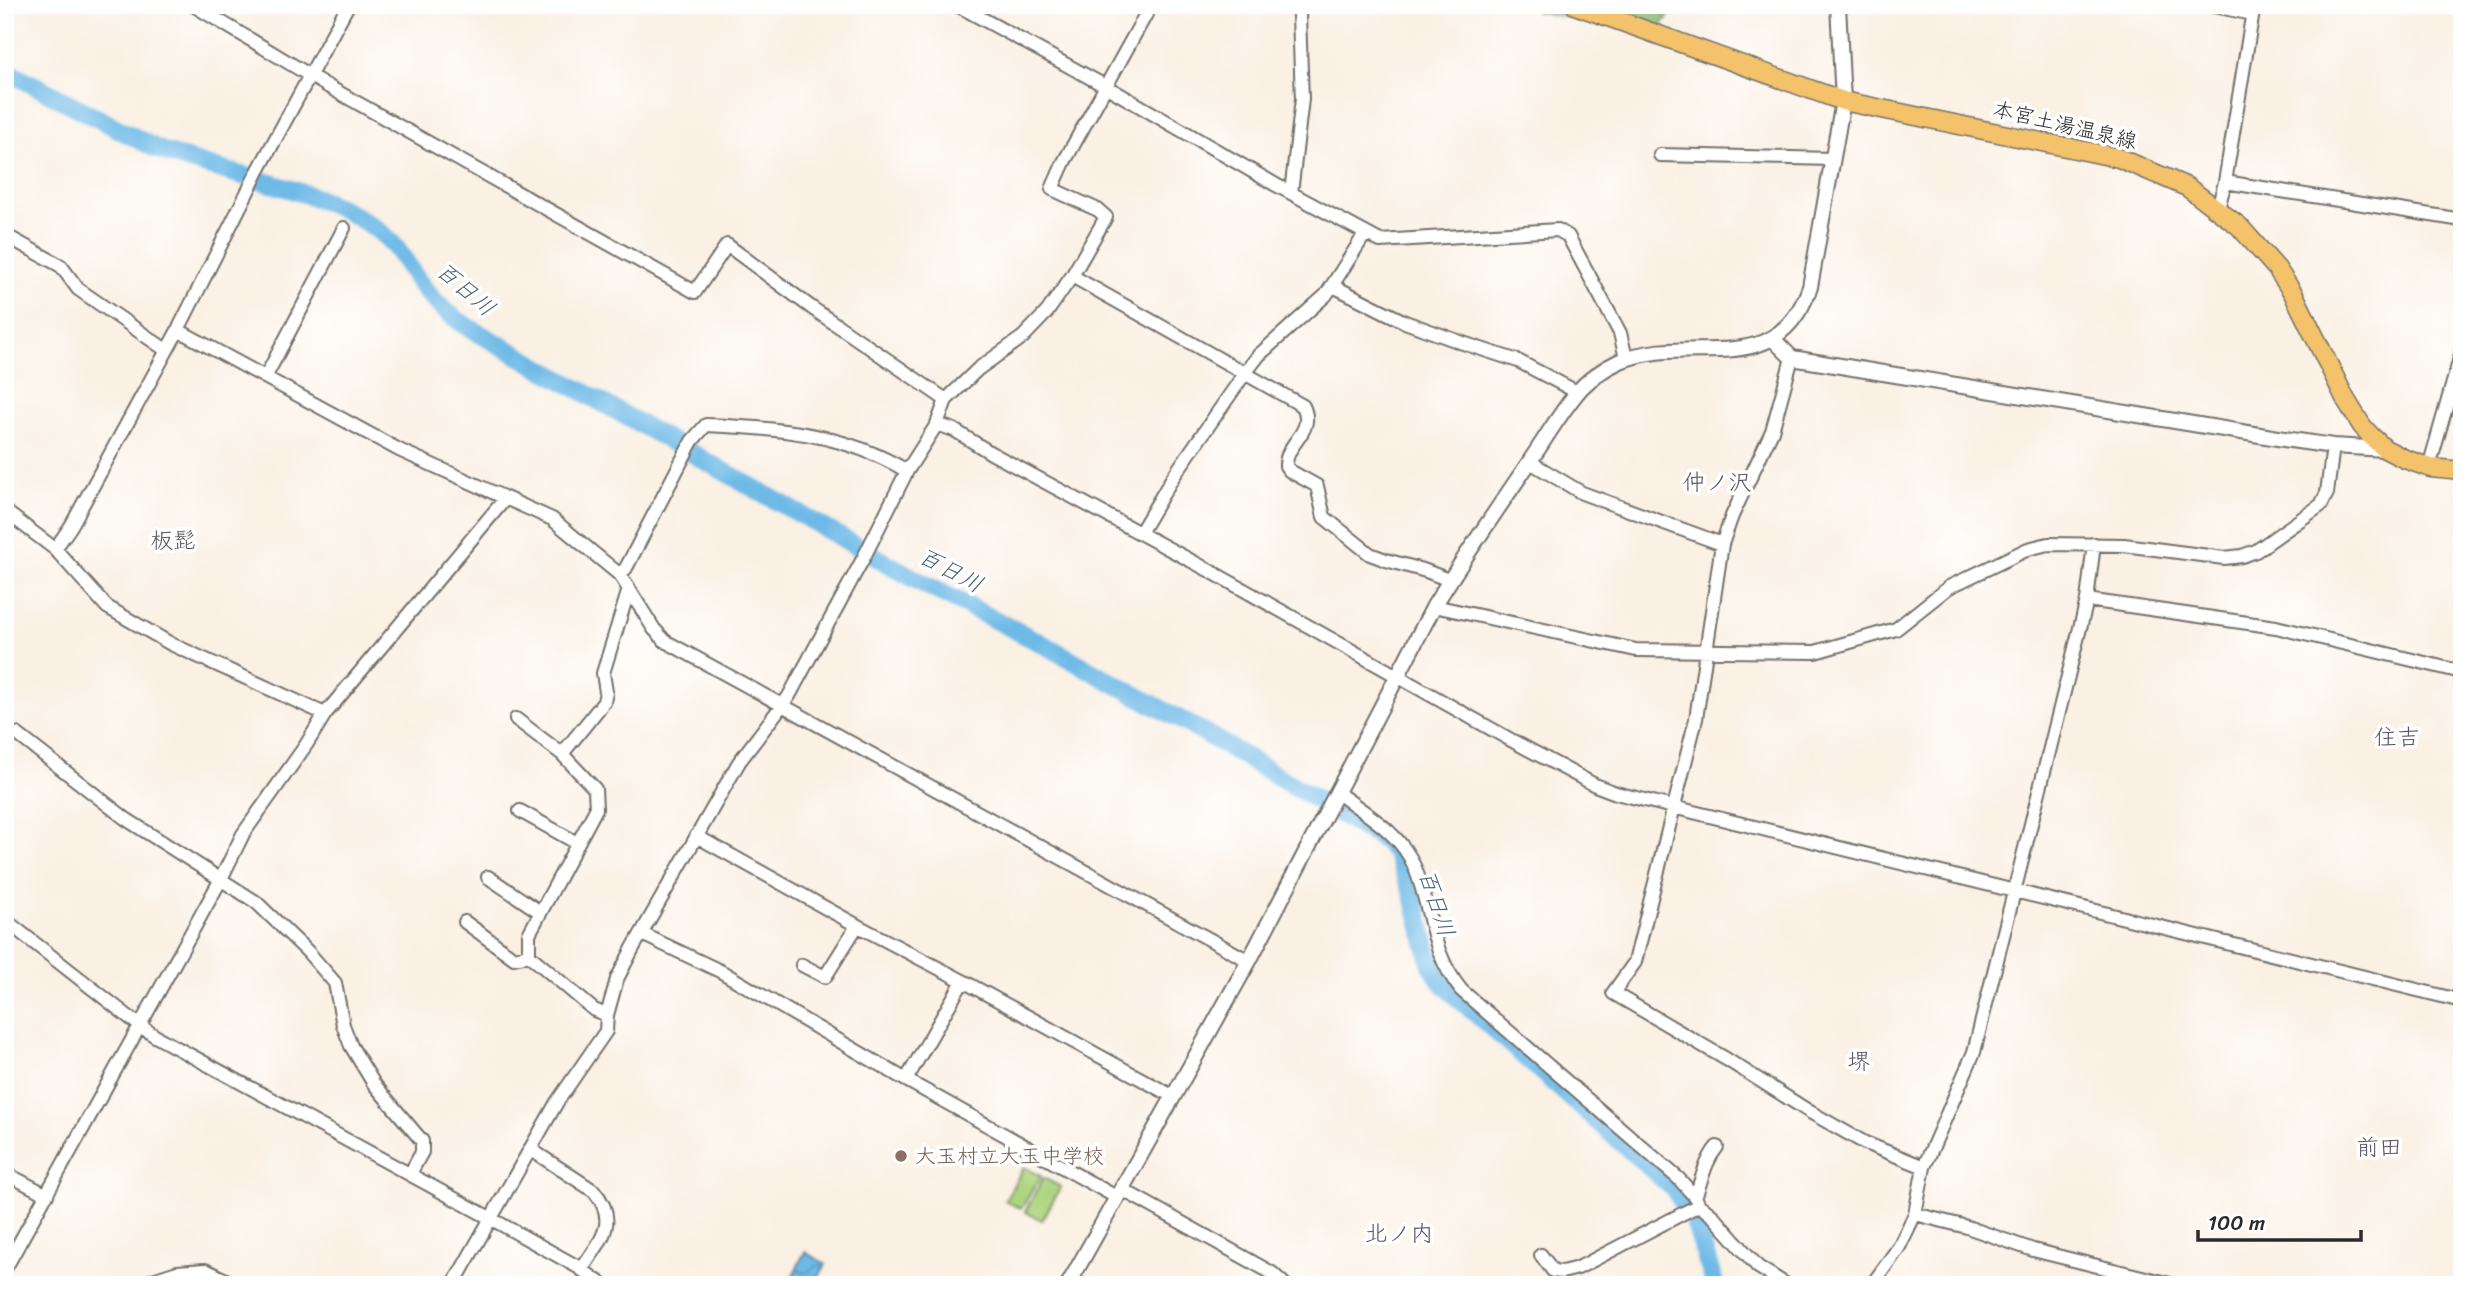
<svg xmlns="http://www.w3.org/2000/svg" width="2467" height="1290" font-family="Sriracha,'Klee One',sans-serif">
<defs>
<pattern id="forest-firs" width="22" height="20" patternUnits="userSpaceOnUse" patternTransform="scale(1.75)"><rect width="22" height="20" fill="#8ab66e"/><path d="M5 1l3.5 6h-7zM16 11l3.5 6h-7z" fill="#71945b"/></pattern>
<pattern id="water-waves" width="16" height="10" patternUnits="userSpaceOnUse" patternTransform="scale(1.75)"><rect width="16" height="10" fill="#6ebae7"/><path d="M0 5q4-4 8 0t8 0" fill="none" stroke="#5b97bb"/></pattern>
</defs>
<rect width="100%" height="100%" fill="#fff"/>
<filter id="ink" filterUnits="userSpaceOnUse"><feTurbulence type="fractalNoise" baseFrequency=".0143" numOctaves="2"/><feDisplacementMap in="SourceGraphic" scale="14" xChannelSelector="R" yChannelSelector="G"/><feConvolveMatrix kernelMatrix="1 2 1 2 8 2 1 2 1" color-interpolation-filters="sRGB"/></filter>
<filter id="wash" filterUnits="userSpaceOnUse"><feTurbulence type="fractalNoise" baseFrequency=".00686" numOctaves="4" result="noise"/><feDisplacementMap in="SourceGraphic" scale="28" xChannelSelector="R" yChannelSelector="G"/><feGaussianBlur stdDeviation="1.57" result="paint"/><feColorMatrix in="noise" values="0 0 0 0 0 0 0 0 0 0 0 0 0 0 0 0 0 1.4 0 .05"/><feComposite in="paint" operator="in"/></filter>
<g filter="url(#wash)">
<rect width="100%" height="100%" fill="#faf0e3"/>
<path fill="url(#forest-firs)" stroke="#5a704c" stroke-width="2" d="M1537,5H1671L1670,14L1657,32L1536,12Z"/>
<path fill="#add580" stroke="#6c8056" stroke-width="2" d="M1024,1167L1041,1176L1021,1209L1005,1200Z
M1043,1178L1061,1187L1042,1220L1025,1212Z"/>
<path fill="url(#water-waves)" stroke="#4c7289" stroke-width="2" d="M805,1252L826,1264L814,1285H788Z"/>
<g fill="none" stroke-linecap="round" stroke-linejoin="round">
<path stroke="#6ebae7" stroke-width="19" d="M5,70L157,149C229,178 319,185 380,232C400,247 410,273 426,291C437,305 451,316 466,326L922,583L1041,643L1203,732L1386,841L1396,854L1413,894L1431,964L1440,980L1457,997L1674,1189L1694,1220L1715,1285"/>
</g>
</g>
<g filter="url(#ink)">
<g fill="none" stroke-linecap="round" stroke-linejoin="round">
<defs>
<path id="minor" d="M193,5L329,87L695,292L727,245L812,308L946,400
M957,5L1107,87L1276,185L1380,241L1558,230L1568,236L1620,333L1626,358
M2209,5L2253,14
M1660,155L1833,159
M2225,182L2462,220
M1291,193L1302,99L1299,16L1301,5
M2218,208L2225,182L2254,5
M5,235L61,266L78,289L166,350
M1072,276L1303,406C1316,433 1285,442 1286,466L1290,471L1317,486L1324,517L1370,554L1386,560L1426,571L1449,580
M1333,286L1405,322L1463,343L1518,361L1577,392
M178,330L399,450L552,519L620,575L654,629L665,641L1249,961
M1792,358L1772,431L1732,516L1722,544L1696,719L1635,962L1613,993L1726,1059L1810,1112L1865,1143L1924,1167
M266,376L344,228
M937,424L954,430L991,453L1212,572L1511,740L1595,785L1616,793L2462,1001
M1530,462L1582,493L1722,544
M2429,467L2462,351
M5,511L55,549L107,607L171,644L325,714
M1140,533L1173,477L1245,373L1259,355L1326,295L1365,234
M55,549L71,526L178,330L257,173L348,5
M620,575L626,568L692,441L706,425C778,428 844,433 907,471
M2087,600L2276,627L2462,672
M1434,606L1636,650L1815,652L1896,629L1949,587L2028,549L2048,544L2124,545L2224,558L2242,556L2256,551L2321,505L2327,493L2333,446
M516,719L562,754
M5,730L17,734L126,819L256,902L308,952L335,983L343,1025L351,1046L374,1084L422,1141V1152L410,1174
M1338,793C1366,814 1402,834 1415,868C1433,913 1429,949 1461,990L1679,1179L1695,1197L1699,1205L1714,1217L1758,1267L1787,1285
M520,811L577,843
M696,836L858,926L963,981
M488,877L540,912
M5,920L139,1025L155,1036L490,1218L578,1267L603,1285
M465,922L514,958L529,955
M642,934L722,972L906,1080L1118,1198
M802,965L825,977L857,926
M607,1015L594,1010L529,955V934L596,809L595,789L562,754L604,702L606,692L603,673L629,589
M906,1080L963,981L1174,1097
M530,1149L594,1191C620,1222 600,1241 582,1269
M11,1176L47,1195
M1123,1190L1272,1273L1285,1285
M1695,1197C1702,1180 1705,1161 1717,1147
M1915,1214L1967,1227L2033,1250L2174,1285
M1541,1255L1553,1271L1562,1272L1578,1268L1699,1205
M5,1269L221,879L243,834L306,745L325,714L505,499
M137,1285L177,1272L205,1270L236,1285
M453,1285L557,1102L606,1031L607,1015L617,979L633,948L739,762L789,696L864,557L907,471L937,424L946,400L978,369L1023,337L1047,312L1072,276L1106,217L1098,210L1052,189L1064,162L1151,5
M1872,1285L1899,1247L1915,1214L1924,1167L1974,1052L2087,600L2094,544"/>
<path id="tertiary" d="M1772,338L1792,358L2284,439L2333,446L2385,449
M1068,1285L1249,961L1434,606C1464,557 1496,511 1528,464C1544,441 1558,416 1576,394C1586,381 1603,369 1618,362C1689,330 1775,386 1810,287L1843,101L1838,5"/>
<path id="primary" d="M1575,5L1843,101L2119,158L2187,187L2239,226L2277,269L2293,293L2346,400L2362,426L2371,436L2385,449L2405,459L2431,468L2462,471"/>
</defs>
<use href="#minor" stroke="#73706b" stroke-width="16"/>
<use href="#tertiary" stroke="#73706b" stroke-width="18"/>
<use href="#primary" stroke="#73706b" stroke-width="21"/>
<use href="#minor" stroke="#fff" stroke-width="12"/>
<use href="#tertiary" stroke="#fff" stroke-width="14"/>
<use href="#primary" stroke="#f3c26a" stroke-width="18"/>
</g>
</g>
<circle fill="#8d6e63" stroke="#fff" stroke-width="2.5" cx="901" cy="1156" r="7"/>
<g text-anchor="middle" stroke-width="7" stroke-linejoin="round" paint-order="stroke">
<g font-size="21" fill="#2b2b2b" stroke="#fff">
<text transform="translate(2065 125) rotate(13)" y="7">本宮土湯温泉線</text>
</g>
<g font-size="21" fill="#785e54" stroke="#fff" text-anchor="start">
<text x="915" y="1163">大玉村立大玉中学校</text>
</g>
<g font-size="23" font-style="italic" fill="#425d6d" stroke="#fff">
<text transform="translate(466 289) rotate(41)" y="8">百日川</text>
<text transform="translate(951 570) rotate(28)" y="8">百日川</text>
<text transform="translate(1437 903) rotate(72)" y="8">百日川</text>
</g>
<g font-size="23" fill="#5c5260" stroke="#fff">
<text x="1717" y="490">仲ノ沢</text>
<text x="173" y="548">板髭</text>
<text x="2397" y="745">住吉</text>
<text x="1859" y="1069">堺</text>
<text x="2379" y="1155">前田</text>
<text x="1399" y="1241">北ノ内</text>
</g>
</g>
<rect width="2467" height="1290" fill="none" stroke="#fff" stroke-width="28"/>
<path d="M2198 1230v10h163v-10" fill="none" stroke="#2b2b2b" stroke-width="3.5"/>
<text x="2208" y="1230" font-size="21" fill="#2b2b2b" stroke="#ffffff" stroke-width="5" paint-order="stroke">100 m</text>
</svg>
